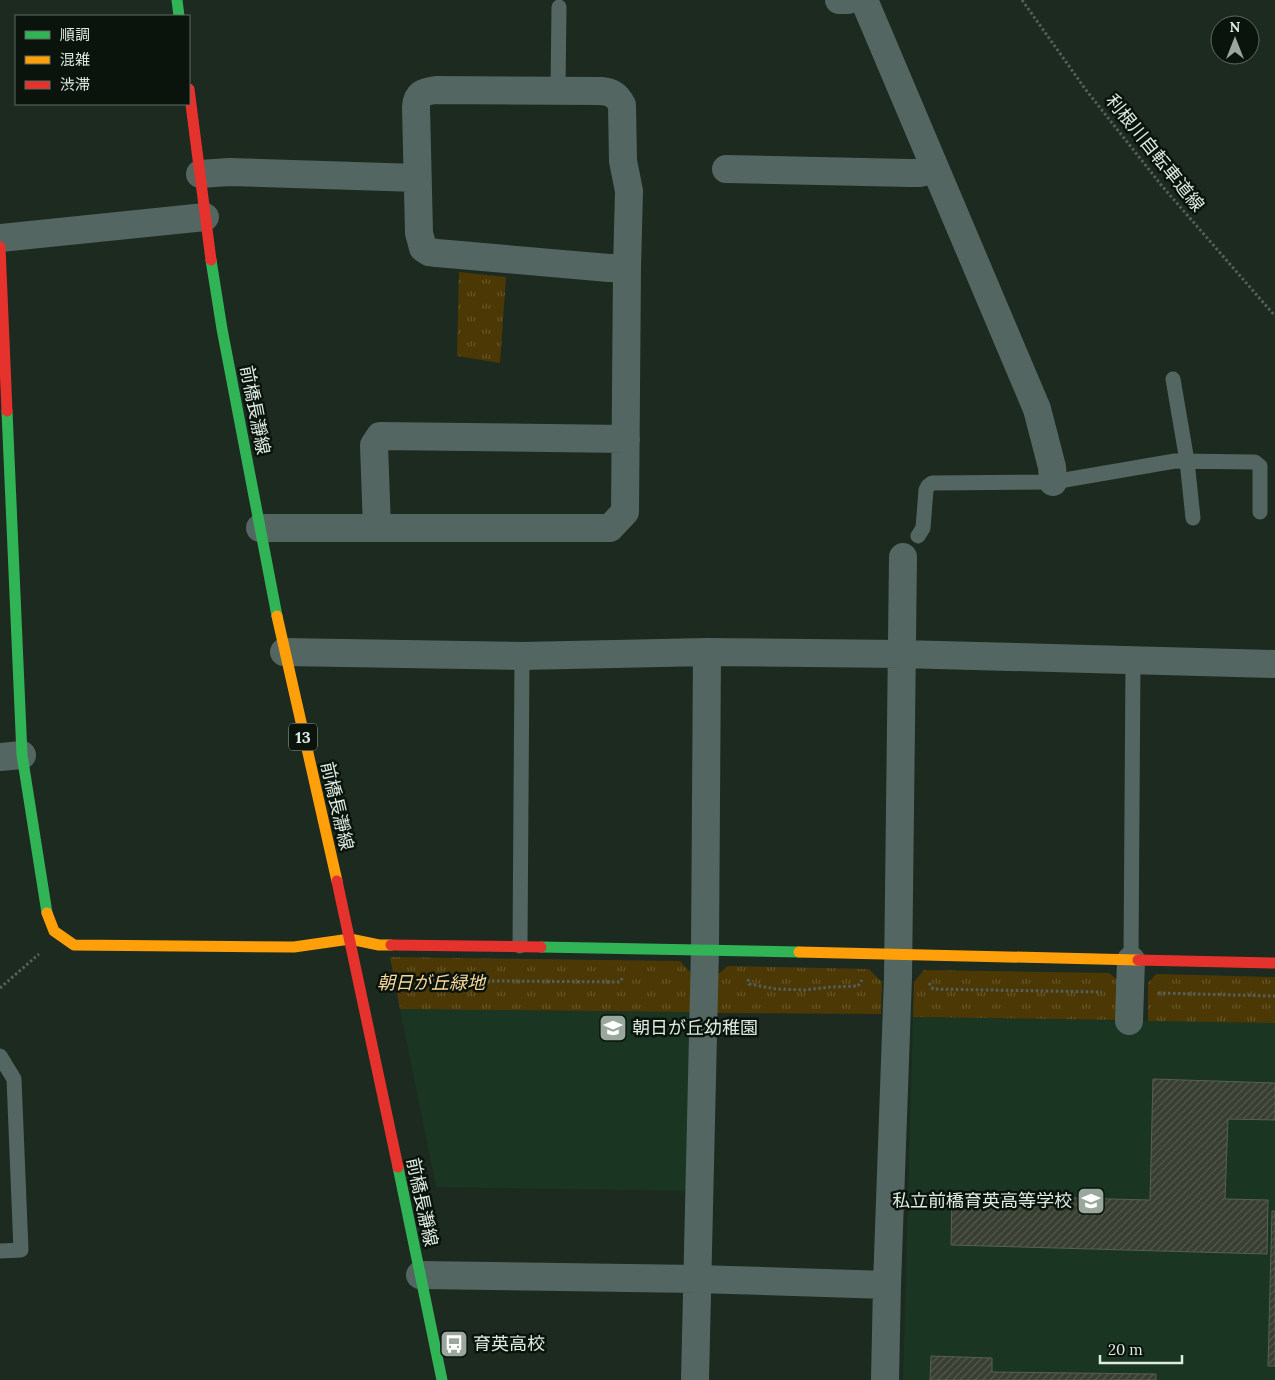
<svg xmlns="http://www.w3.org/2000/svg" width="1275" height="1380" font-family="Lora,'Noto Sans JP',serif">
<defs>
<pattern id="park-tufts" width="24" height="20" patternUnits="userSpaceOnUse" patternTransform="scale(1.25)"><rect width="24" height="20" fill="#4c3805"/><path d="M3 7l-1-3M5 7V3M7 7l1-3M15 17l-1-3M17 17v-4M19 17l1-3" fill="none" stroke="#655529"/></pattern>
<pattern id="building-hatch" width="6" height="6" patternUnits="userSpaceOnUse" patternTransform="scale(1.25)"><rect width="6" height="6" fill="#383f31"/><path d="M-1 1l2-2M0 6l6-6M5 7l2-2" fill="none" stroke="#545b4f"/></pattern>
</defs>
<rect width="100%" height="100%" fill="#1d2a20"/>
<path fill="#1a3622" d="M400,1009L690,1012L689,1191L436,1187Z
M913,1017L1275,1023V1380H903Z"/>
<path fill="url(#park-tufts)" d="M459,272L506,277L500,363L457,356Z
M390,957L680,961L691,973L690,1012L400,1009Z
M728,966L869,969L882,982L881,1014L717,1013V975Z
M924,970L1109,973L1119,981L1120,1020L913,1017L914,982Z
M1156,974L1275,977V1023L1148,1021V983Z"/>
<path fill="url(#building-hatch)" stroke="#585e54" d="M1153,1079L1275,1083V1120L1228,1119L1225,1199L1268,1200L1267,1254L951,1245L952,1195L1150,1200Z
M1272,1211H1275V1366H1268Z
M931,1356L992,1358V1372L1156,1374V1380H930Z"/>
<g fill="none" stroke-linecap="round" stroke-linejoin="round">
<path stroke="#53605c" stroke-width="3" stroke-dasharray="2.5 2.5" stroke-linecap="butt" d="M1022,0L1086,90L1162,186L1275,316
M748,979L749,984L776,989L805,990L831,987L858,986L862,980
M387,980L620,982L623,977
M929,983L933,989L1102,992
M0,988L39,954
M1158,993L1275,996"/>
<path stroke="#536662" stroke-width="15" d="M558,90L559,7
M1173,379L1187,461L1193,518
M918,536L923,528L926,490L928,486L932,483L1053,482L1175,461L1255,462L1260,466V512
M520,946L522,656
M1131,960L1133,660
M0,1056L14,1079L21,1250L0,1251"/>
<path stroke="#536662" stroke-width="28" d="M839,0H848
M864,0L1037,409L1052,467L1053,482
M726,169L909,173H920L935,169
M200,174L229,172L417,178
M0,238L205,217
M260,528H610L625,512L627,268L629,191L623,161L622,105C617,95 612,92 601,91L436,90C422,92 417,94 416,107L419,233L423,248L429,252L437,253L609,268H627
M377,528L374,445L380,436L626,439
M284,652L522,656L707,652L901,654L1275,664
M0,757L22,755
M1129,1021L1131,960
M420,1275L697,1279L887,1285
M695,1380L705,949L707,652
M885,1380L887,1285L898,977L903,557"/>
<path stroke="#30b455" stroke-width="11" d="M177,0L179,16
M211,260L222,329L277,616
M7,411L22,755L47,913
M541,947L799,952
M398,1167L442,1380"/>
<path stroke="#ff9f0a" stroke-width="11" d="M277,616L337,881
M47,913L54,931L74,945L294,947L350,939L379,945H391
M799,952L1138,960"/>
<path stroke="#e5322d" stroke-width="11" d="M189,89L211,260
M0,247L7,411
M337,881L398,1167
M391,945L541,947
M1138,960L1275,963"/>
</g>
<defs>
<symbol id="school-square" viewBox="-11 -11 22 22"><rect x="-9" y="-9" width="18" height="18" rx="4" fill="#9aa79d" stroke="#0a140d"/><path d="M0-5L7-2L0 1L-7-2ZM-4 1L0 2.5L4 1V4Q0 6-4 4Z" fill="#fff"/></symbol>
<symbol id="bus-square" viewBox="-11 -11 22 22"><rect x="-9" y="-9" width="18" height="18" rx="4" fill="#9aa79d" stroke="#0a140d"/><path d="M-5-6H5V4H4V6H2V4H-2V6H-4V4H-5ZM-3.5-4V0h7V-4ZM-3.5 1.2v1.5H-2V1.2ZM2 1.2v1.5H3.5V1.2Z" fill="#fff"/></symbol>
</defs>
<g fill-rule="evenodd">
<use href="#school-square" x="597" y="1012" width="32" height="32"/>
<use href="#school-square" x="1075" y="1185" width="32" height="32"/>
<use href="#bus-square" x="438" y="1328" width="32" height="32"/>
</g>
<g text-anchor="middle" stroke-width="5" stroke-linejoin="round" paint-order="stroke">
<rect fill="#0a140d" stroke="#9eaaa1" stroke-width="1" x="289" y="723.5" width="28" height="27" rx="4"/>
<g font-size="16" font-weight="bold" fill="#ddebe0">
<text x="303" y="743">13</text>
</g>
<g font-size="18" fill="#ddebe0" stroke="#0a140d">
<text transform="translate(1155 153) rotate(51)" y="6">利根川自転車道線</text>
<text transform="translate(255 410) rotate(79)" y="6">前橋長瀞線</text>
<text transform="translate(337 806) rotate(77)" y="6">前橋長瀞線</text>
<text transform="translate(422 1202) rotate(78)" y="6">前橋長瀞線</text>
</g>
<g font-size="18" font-style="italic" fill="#f9d79b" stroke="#0a140d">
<text x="431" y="989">朝日が丘緑地</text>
</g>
<g font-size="18" fill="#ddebe0" stroke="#0a140d" text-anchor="start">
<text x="632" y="1034">朝日が丘幼稚園</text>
<text x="1072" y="1207" text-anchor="end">私立前橋育英高等学校</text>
<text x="473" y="1350">育英高校</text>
</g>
</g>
<rect x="15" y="15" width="175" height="90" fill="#0a140d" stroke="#5e6a61"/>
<rect x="25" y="31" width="25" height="8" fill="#30b455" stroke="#5e6a61"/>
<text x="60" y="40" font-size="15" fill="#ddebe0">順調</text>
<rect x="25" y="56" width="25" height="8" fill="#ff9f0a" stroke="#5e6a61"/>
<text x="60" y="65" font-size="15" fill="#ddebe0">混雑</text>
<rect x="25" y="81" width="25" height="8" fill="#e5322d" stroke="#5e6a61"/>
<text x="60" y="90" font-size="15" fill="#ddebe0">渋滞</text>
<g transform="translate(1235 40)"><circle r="24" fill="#0a140d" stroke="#5e6a61"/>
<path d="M0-4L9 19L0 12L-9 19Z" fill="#9aa79d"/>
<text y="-8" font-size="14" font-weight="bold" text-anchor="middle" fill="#ddebe0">N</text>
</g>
<path d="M1100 1355v8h82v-8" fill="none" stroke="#ddebe0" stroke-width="2.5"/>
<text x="1108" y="1355" font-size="15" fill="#ddebe0" stroke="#0a140d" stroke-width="4" paint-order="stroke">20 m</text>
</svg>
